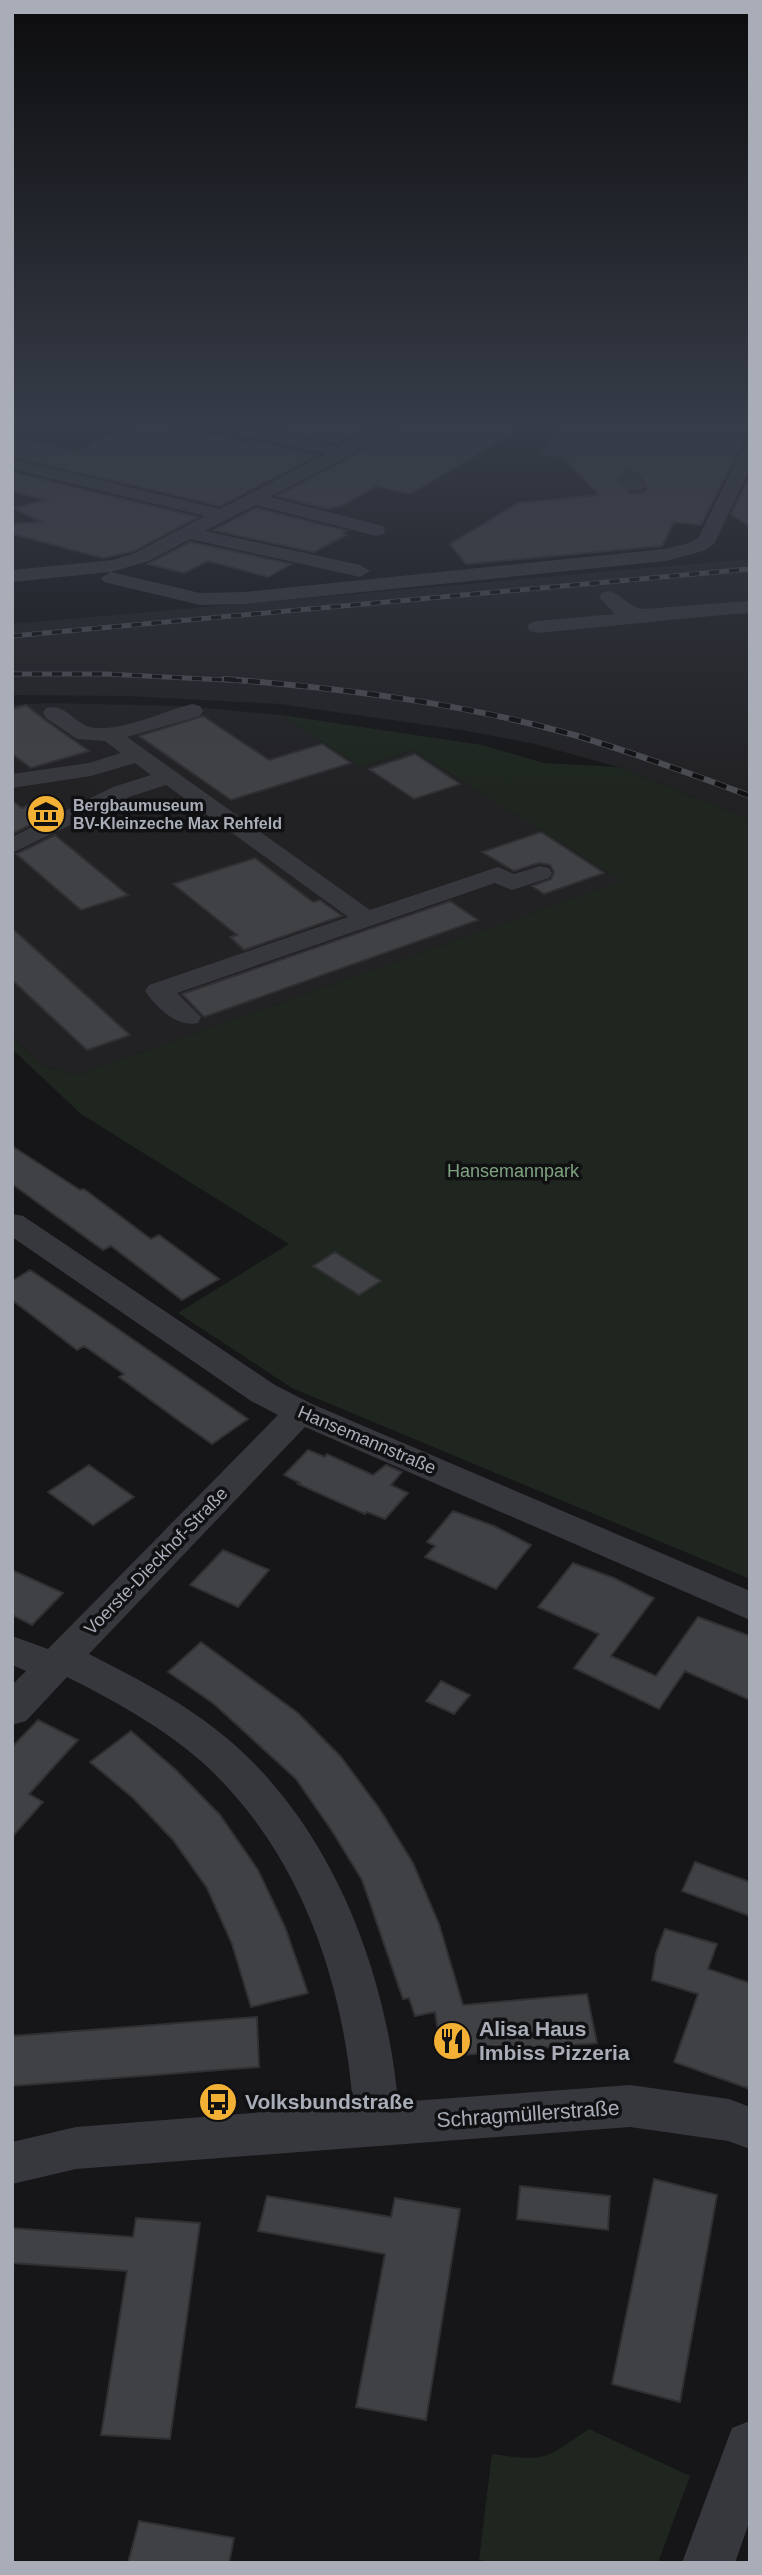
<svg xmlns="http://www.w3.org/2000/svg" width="762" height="2575" font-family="Helvetica,sans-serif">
<rect width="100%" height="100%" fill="#161618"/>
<path fill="#222225" d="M750,559V819L618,767L535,744L462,730L280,704L127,696L12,695V624Z
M51,703L183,706L281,715L361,767L413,750L623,881L78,1075L43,1066L12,1036V705Z"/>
<path fill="#1e261f" d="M281,715L482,745L544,763L618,767L750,819V1579L292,1388L178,1313L289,1244L81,1114L12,1049V1036L43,1066L78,1075L622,881L413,750L361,767Z
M589,2429L690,2476L658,2563H494L479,2560L492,2454C547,2462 545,2459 589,2429Z"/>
<path fill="#404145" stroke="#303034" stroke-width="2" fill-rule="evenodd" d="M135,422H153L251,443L247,439L317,455L220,506L12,457V437L75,452Z
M244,422H374L338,444Z
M404,422H532L410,494L376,486L342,506L327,509L277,496L348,459Z
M562,422H750V428L701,525L674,522L662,546L466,564L450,544L518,503L599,495L563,457L542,454ZM628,476H640L647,488L642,493H630L622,483Z
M12,472L198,517L134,551L103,558L12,534V524L41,522L14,508L45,500L12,491Z
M747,482L750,483V527L731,514Z
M256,508L347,531L342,534L346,535L314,552L213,530Z
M190,542L291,564L268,577L208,561L184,573L148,564Z
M26,705L45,720L89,751L31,768L12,754V709Z
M203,716L269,760L322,744L351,763L231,800L139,736Z
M415,754L460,784L414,799L369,769Z
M42,798L65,808L12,834V800L22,808Z
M541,832L604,873L544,894L532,886L551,879L554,872L550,865L539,863L514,871L482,852Z
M55,835L128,895L81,910L16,854Z
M255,858L313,902L320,900L342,916L244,950L230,937L237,935L173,884Z
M450,901L478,920L204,1017L182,994Z
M12,928L130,1035L87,1050L12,980Z
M12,1146L80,1190L84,1189L151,1239L159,1235L219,1279L182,1300L111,1246L103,1250L12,1184Z
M335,1252L381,1281L359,1295L313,1266Z
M30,1270L102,1318L248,1419L212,1444L182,1423L119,1377L124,1374L84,1346L77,1350L12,1300V1281Z
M308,1450L325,1457L327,1454L373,1475L386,1465L402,1472L391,1485L408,1493L385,1519L367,1512L365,1514L298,1484L300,1483L284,1475Z
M89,1465L134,1497L93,1525L48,1492Z
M453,1511L494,1526L531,1545L496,1589L425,1557L435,1546L427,1542Z
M223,1550L269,1570L238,1607L190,1585Z
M573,1563L614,1578L654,1598L611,1656L656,1676L698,1617L750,1636V1700L685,1671L659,1709L574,1668L599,1634L538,1607Z
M12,1570L63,1593L32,1625L12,1615Z
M201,1642L298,1713L341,1757L379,1808L413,1863L439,1924L463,2005L587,1994L597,2043L442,2057L435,2012L415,2016L409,1998L403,1999L362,1880L332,1831L296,1779L214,1704L168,1672Z
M441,1681L470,1695L454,1714L426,1701Z
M38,1720L78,1740L29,1794L43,1802L12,1837V1747Z
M131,1731L176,1770L220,1815L258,1870L285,1927L308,1993L251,2007L232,1944L207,1888L173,1840L133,1798L90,1762Z
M695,1862L750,1882V1916L682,1891Z
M665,1929L717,1944L708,1969L750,1983V2089L674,2062L698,1994L652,1980L656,1953Z
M257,2017L259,2067L12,2086V2036Z
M654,2179L717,2195L680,2402L612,2384Z
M520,2186L610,2196L608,2230L517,2219Z
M267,2196L391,2217L395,2198L460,2209L426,2420L356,2407L385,2254L258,2231Z
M136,2218L200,2223L170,2439L101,2435L127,2271L12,2263V2228L133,2237Z
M139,2521L234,2538L229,2563H128Z"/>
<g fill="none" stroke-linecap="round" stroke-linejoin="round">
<path stroke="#333438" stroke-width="19" stroke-dasharray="19 10" stroke-linecap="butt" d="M624,473L634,483"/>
<path fill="#37383d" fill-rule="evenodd" d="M200,422H231L338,447L380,422H401L347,457L270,497L383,526L385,530L383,534L376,536L256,505L205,531L360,565L370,571L360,577L190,539L149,561L111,572L200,593L244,592L665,549L689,543L699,537L741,450L750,445V469L714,544L703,551L666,561L244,604L200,605L104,582L101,578L111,572L12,582V570L113,560L135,553L205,516L12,469V459L220,509L325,454L202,426Z
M634,478L640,479L645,486L642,490L636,491L630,490L625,483L628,479Z
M609,591C623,595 627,606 643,609L750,601V613C678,618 608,627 537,633L530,631L527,627L530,623L537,621L615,614L599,597L602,593Z
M192,704L200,706L203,711L200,716L127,737L370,910L498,867L514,874L540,866L549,868L552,873L549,878L512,890L495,883L177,993L201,1017L198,1023C177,1028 156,1007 145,991L149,985L348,917L166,785L129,797L12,853V837L113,787L151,775L135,763L91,776L12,788V774L89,763L121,753L105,741L77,739L46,718L43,713L46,708C67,703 76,727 95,728C127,730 161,712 192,704Z
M12,1214L23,1216L275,1385L312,1404L750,1591V1620L305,1427L89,1654C138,1679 187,1704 229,1740C332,1828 386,1970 398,2102L630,2085L729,2099L750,2107V2149L728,2141L630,2127L76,2169L12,2184V2142L76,2127L353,2105C343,1978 299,1850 202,1762C162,1727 115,1701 67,1677L26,1721L12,1725V1685L26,1671L12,1665V1636L48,1649L278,1415L251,1401L12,1237Z
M750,2421V2520L735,2563H682L732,2428Z"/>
<defs>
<path id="rail-far1" d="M12,636L750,569
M12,674H106L246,681"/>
<path id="rail" d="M224,679C342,688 461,703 574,735C634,753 692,774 750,796"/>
</defs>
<use href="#rail-far1" stroke="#4a4c52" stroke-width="5"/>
<use href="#rail" stroke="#4a4c52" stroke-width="6"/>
<use href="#rail-far1" stroke="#111113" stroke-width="3.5" stroke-dasharray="10" stroke-linecap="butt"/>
<use href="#rail" stroke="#111113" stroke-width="4.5" stroke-dasharray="12" stroke-linecap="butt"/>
</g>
<linearGradient id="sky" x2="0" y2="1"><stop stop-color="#0c0c0d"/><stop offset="0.54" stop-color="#363c48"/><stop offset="1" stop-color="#363c48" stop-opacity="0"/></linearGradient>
<rect width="762" height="783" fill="url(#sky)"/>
<defs>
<symbol id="museum-disc" viewBox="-11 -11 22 22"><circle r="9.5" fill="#f2b134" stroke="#111113"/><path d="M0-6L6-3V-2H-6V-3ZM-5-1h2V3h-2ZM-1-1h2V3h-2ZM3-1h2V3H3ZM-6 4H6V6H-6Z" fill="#111"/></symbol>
<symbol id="restaurant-disc" viewBox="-11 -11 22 22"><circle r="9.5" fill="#f2b134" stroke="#111113"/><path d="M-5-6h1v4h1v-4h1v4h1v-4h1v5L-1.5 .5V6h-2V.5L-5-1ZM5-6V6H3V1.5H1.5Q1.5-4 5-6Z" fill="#111"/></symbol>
<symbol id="bus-disc" viewBox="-11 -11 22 22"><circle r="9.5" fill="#f2b134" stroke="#111113"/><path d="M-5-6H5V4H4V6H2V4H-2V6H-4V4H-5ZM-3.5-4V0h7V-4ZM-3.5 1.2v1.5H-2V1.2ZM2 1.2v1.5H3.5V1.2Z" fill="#111"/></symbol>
</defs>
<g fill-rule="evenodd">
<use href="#museum-disc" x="24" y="792" width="44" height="44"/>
<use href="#restaurant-disc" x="430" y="2019" width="44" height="44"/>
<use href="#bus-disc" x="196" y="2080" width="44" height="44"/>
</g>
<g text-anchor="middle" stroke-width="7" stroke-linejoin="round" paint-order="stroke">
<g font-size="16" font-weight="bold" fill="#a8adb8" stroke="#111113" text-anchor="start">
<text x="73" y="811">Bergbaumuseum<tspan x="73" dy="18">BV-Kleinzeche Max Rehfeld</tspan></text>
</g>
<g font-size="18" fill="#7fa381" stroke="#111113">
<text x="513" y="1177">Hansemannpark</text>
</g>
<g font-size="18" fill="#a8adb8" stroke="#111113">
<text transform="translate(367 1440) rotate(23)" y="6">Hansemannstraße</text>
<text transform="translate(156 1561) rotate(-46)" y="6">Voerste-Dieckhof-Straße</text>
</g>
<g font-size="21" font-weight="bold" fill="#a8adb8" stroke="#111113" text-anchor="start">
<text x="479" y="2036">Alisa Haus<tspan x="479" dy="24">Imbiss Pizzeria</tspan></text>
<text x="245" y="2109">Volksbundstraße</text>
</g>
<g font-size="21" fill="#a8adb8" stroke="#111113">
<text transform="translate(528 2114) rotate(-4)" y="7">Schragmüllerstraße</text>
</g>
</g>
<rect width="762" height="2575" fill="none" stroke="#a8adb8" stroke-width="28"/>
</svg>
